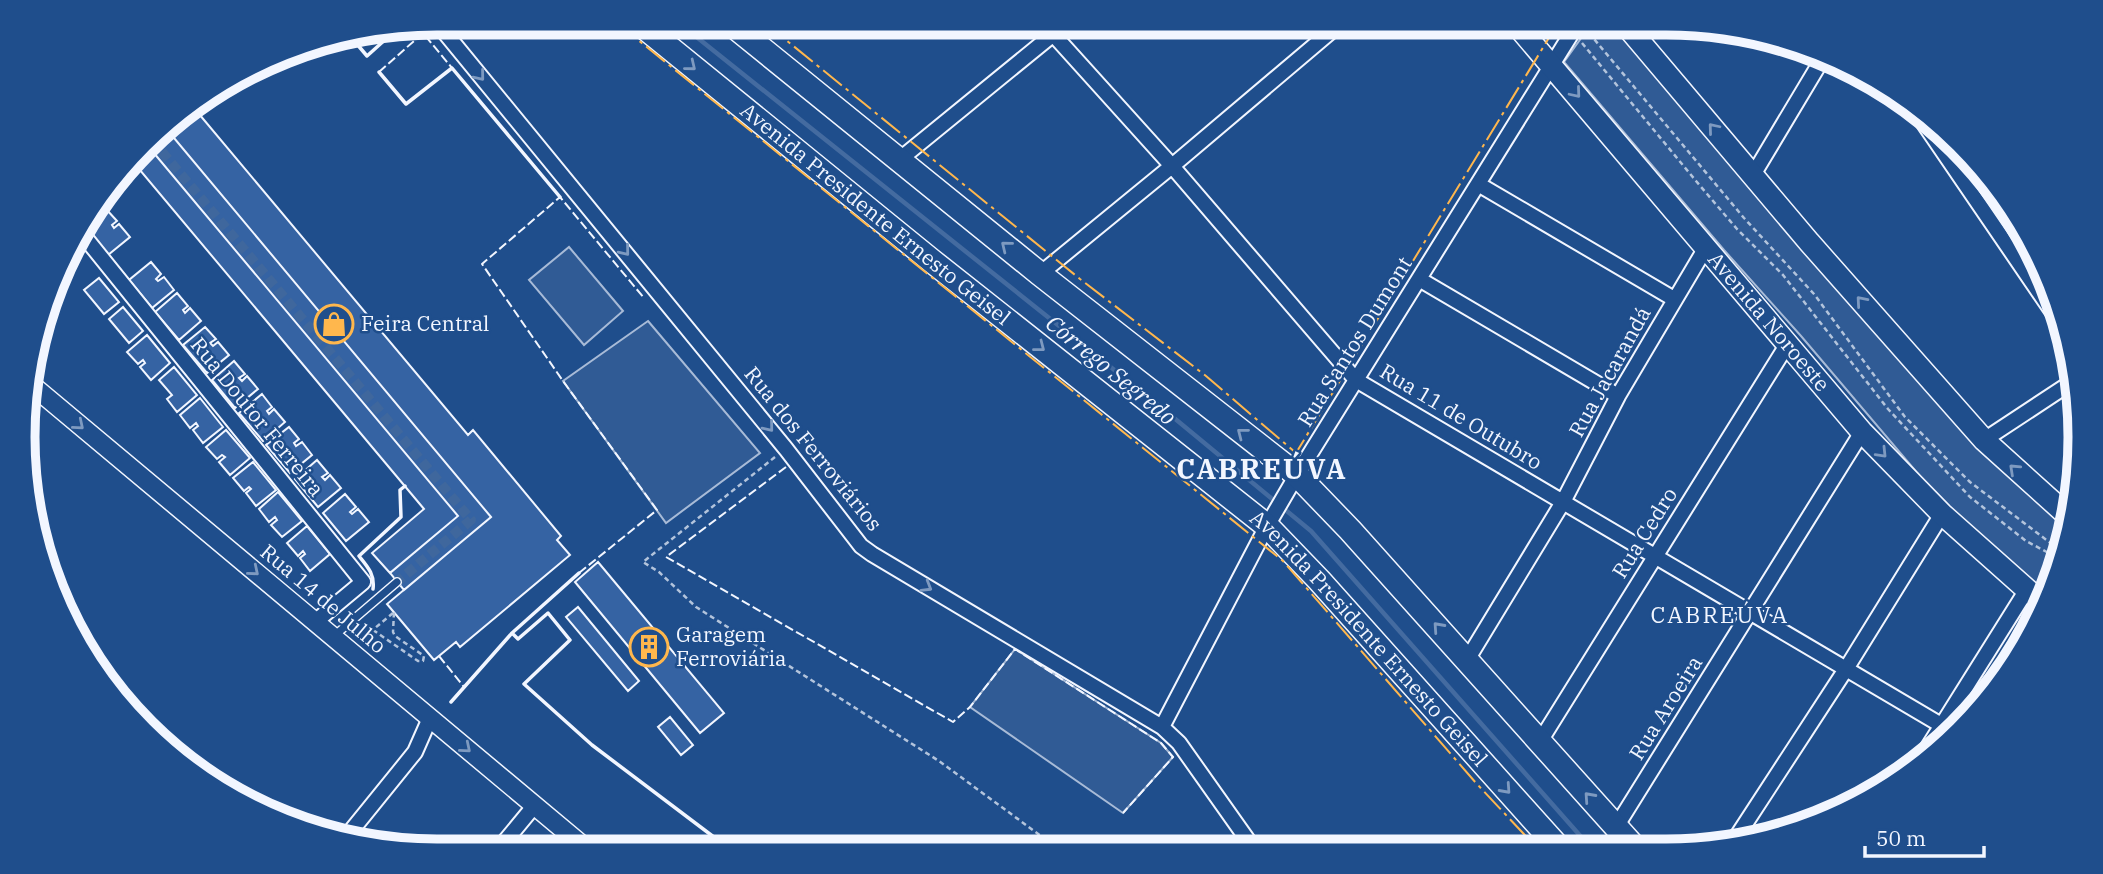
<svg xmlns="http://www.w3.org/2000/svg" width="2103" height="874" font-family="'IBM Plex Serif',serif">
<rect width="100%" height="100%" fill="#1f4e8c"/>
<path fill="#305b95" stroke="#a8bbd7" stroke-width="2" d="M1592,23H1612L1977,445L2019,486L2064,524L2058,570L2046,595L1953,515L1801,336L1724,250L1564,62Z
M569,247L623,311L584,345L529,280Z
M648,321L760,453L666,523L563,381Z
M1015,649L1161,743L1173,757L1123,813L970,707Z"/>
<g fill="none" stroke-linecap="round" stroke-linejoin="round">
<path stroke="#446ba0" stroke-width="4.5" d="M679,23L1162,408L1311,531L1591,848"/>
</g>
<path fill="#3563a3" stroke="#f2f6ff" stroke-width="2" d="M194,108L468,435L473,430L561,536L557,540L570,555L460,647L456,642L434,660L387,604L491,517L164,126Z
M164,126L491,517L404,590L390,573L458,516L148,146Z
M148,146L458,516L390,573L372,553L424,509L134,163Z
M106,209L117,221L112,225L114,228L119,224L130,237L108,255L84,227Z
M151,262L161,274L156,279L158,281L164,277L174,290L152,308L129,280Z
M99,278L119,302L104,314L84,290Z
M177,293L188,306L183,310L185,313L190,308L201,321L179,340L155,312Z
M123,307L143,331L129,343L109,319Z
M205,327L216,339L210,343L213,346L218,342L229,355L207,373L183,345Z
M147,335L170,363L151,380L140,367L145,363L143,360L138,364L127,352Z
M234,361L245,374L239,378L242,381L247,376L258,389L235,408L212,380Z
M174,367L197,395L177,412L167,399L172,395L159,380Z
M262,394L272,407L267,411L269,414L274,409L285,422L263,441L239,413Z
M200,398L223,427L203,443L193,430L198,426L196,423L190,428L180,415Z
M289,427L299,439L294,443L296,446L302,442L312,455L290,473L266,445Z
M226,430L250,458L230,475L219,462L225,457L222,455L217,459L206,447Z
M317,460L328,473L322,477L325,480L330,475L341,488L318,507L295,479Z
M253,462L276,490L256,506L246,493L251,489L249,487L244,491L233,478Z
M278,492L302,521L282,537L271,525L277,520L275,517L269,522L259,509Z
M345,494L356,507L350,512L352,514L358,509L369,522L346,541L323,513Z
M307,526L330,554L310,571L300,558L305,554L303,551L298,556L287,543Z
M598,562L724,713L700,733L575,582Z
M578,607L639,681L628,691L566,617Z
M670,717L693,745L681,755L658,727Z"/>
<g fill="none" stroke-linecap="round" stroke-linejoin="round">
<path stroke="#3f679d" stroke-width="10" stroke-dasharray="10 5" stroke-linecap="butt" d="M152,140L471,520L397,582"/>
<defs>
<path id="service" d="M334,636L397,582"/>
<path id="minor" d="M437,23L786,449L861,546L872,554L1162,727L1179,743L1254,849
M1043,23L1172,166L1356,380L1953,732
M1916,112L2054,314
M899,160L1067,23
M1753,175L1823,58
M1478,184L1674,299
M79,230L363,582L315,622
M1040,274L1172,166L1341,23
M1419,279L1618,396
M1984,440L2072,382
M1467,660L1563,502L1618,396L1705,249
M1162,727L1267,526L1295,478L1578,23
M1539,743L1787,345
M1920,760L2026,591
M1616,827L1862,432
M347,836L415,752L430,718
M1732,844L1846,669L1942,514
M497,851L535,805"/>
<path id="tertiary" d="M27,381L589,851"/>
<g id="secondary">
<path id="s1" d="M1515,23L1862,432L1942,514L2042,603"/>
<path d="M1624,23L1809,242L1984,440L2066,514"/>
</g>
<g id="primary">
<path id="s2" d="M639,23L932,261L1267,526L1319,580L1559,848"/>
<path d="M730,23L1040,274L1297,475L1350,530L1635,848"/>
</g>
</defs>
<use href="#service" stroke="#f2f6ff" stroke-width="10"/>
<use href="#minor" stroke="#f2f6ff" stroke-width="18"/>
<use href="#tertiary" stroke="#f2f6ff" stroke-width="21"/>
<use href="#secondary" stroke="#f2f6ff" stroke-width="24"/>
<use href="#primary" stroke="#f2f6ff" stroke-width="26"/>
<path stroke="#b3c4dc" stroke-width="2.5" stroke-dasharray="5 3.5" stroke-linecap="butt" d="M1589,33L1744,218L1814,294L1905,417L1970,482L2061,551
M1582,43L1696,181L1737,229L1783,275L1888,409L1970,497L2026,541L2060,559
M775,457L643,562L659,572L696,607L939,761L1060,850
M373,630L418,661H423L424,656L395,636L393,632L394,612
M363,638L393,613"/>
<use href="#service" stroke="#1f4e8c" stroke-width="7"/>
<use href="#minor" stroke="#1f4e8c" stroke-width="14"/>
<use href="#tertiary" stroke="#1f4e8c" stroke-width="18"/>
<use href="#secondary" stroke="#1f4e8c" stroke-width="21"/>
<use href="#primary" stroke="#1f4e8c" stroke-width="23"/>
<path stroke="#f2f6ff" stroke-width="2" stroke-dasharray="9 3.5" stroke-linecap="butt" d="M379,72L423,33L452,68
M786,467L666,557L953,722L970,707L1015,649L1161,743L1173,757L1123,813
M579,573L657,510L563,381L482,264L560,197L644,298
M439,656L464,687"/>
<path stroke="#f2f6ff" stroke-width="3.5" d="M351,37L367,56L397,29
M379,72L406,104L452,68L560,197
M373,589C375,574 367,566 359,556L401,517L400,490L405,486
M512,633L518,639L548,613L570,640L524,684L592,745L731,850
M451,702L512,633L579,573"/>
<path stroke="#ffb74d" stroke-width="2" stroke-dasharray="24 5 3.5 5" stroke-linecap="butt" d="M617,23L1283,561L1476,783L1537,848
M765,23L1080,279L1206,376L1296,453L1558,23"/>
</g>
<defs><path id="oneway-chevron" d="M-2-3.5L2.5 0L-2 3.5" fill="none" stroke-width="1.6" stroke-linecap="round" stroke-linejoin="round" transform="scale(1.75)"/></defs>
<g stroke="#7e9ac0">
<use href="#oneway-chevron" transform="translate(691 66) rotate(39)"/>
<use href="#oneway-chevron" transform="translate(480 76) rotate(51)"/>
<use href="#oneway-chevron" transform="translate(1576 93) rotate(50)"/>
<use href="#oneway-chevron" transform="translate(1713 128) rotate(-130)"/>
<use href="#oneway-chevron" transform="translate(1006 246) rotate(-141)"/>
<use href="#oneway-chevron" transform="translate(625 251) rotate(51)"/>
<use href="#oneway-chevron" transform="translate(1861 301) rotate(-131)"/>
<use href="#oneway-chevron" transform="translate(1040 347) rotate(38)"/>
<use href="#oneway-chevron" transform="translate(79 425) rotate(40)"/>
<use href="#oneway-chevron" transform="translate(769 427) rotate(51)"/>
<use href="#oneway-chevron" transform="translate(1242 433) rotate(-142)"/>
<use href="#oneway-chevron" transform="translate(1882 453) rotate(46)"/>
<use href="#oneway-chevron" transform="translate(2014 469) rotate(-137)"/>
<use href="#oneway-chevron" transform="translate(254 571) rotate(40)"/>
<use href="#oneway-chevron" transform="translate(927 587) rotate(31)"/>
<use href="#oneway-chevron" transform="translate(1438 627) rotate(-132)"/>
<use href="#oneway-chevron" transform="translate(466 748) rotate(40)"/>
<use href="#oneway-chevron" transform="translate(1506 789) rotate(48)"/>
<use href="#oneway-chevron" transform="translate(1589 797) rotate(-132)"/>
</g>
<defs>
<symbol id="shop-ring" viewBox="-11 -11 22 22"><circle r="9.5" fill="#1f4e8c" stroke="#ffb74d" stroke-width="1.5"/><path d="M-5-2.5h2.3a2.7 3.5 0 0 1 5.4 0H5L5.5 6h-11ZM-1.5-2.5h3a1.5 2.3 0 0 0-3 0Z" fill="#ffb74d"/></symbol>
<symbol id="building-ring" viewBox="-11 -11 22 22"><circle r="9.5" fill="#1f4e8c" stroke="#ffb74d" stroke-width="1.5"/><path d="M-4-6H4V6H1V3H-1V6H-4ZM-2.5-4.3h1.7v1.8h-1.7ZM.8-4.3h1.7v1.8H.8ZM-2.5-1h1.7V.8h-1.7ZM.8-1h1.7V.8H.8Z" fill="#ffb74d"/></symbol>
</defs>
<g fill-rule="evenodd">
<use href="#shop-ring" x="312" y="302" width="44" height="44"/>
<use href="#building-ring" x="627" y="625" width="44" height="44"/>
</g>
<g text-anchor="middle" stroke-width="5" stroke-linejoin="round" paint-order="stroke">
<g font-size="21" fill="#f2f6ff" stroke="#1f4e8c">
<text dy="7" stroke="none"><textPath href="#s2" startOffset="304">Avenida Presidente Ernesto Geisel</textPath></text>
<text dy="7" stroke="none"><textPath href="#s1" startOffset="392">Avenida Noroeste</textPath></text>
<text transform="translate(1355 342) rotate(-58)" y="7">Rua Santos Dumont</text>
<text transform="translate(1610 372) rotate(-61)" y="7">Rua Jacarandá</text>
<text transform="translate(257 417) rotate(51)" y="7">Rua Doutor Ferreira</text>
<text transform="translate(1461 417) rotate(31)" y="7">Rua 11 de Outubro</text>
<text transform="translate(813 449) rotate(51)" y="7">Rua dos Ferroviários</text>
<text transform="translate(1645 533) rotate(-58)" y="7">Rua Cedro</text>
<text transform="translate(323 599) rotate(40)" y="7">Rua 14 de Julho</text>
<text dy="7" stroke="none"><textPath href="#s2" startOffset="956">Avenida Presidente Ernesto Geisel</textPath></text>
<text transform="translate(1666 708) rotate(-58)" y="7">Rua Aroeira</text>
</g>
<g font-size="21" fill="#f2f6ff" stroke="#1f4e8c" text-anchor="start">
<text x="361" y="331">Feira Central</text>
<text x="676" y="642">Garagem<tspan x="676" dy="24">Ferroviária</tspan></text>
</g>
<g font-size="23" font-style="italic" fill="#f2f6ff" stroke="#1f4e8c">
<text transform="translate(1111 370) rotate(39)" y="8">Córrego Segredo</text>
</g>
<g font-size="23" letter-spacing="2" fill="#f2f6ff" stroke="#1f4e8c">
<text x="1720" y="623">CABREÚVA</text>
</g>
<g font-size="28" font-weight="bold" letter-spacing="2" fill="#f2f6ff" stroke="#1f4e8c">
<text x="1262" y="479">CABREÚVA</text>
</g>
</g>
<path d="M0 0H2103V874H0ZM437 35H1666A402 402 0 0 1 2068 437V437A402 402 0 0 1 1666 839H437A402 402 0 0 1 35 437V437A402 402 0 0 1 437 35Z" fill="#1f4e8c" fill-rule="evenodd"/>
<path fill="none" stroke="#f2f6ff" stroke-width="9" d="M437 35H1666A402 402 0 0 1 2068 437V437A402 402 0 0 1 1666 839H437A402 402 0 0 1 35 437V437A402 402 0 0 1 437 35Z"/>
<path d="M1865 846v10h119v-10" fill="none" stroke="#f2f6ff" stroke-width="3.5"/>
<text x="1876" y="846" font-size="21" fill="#f2f6ff" stroke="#1f4e8c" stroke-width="5" paint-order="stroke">50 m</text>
</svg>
